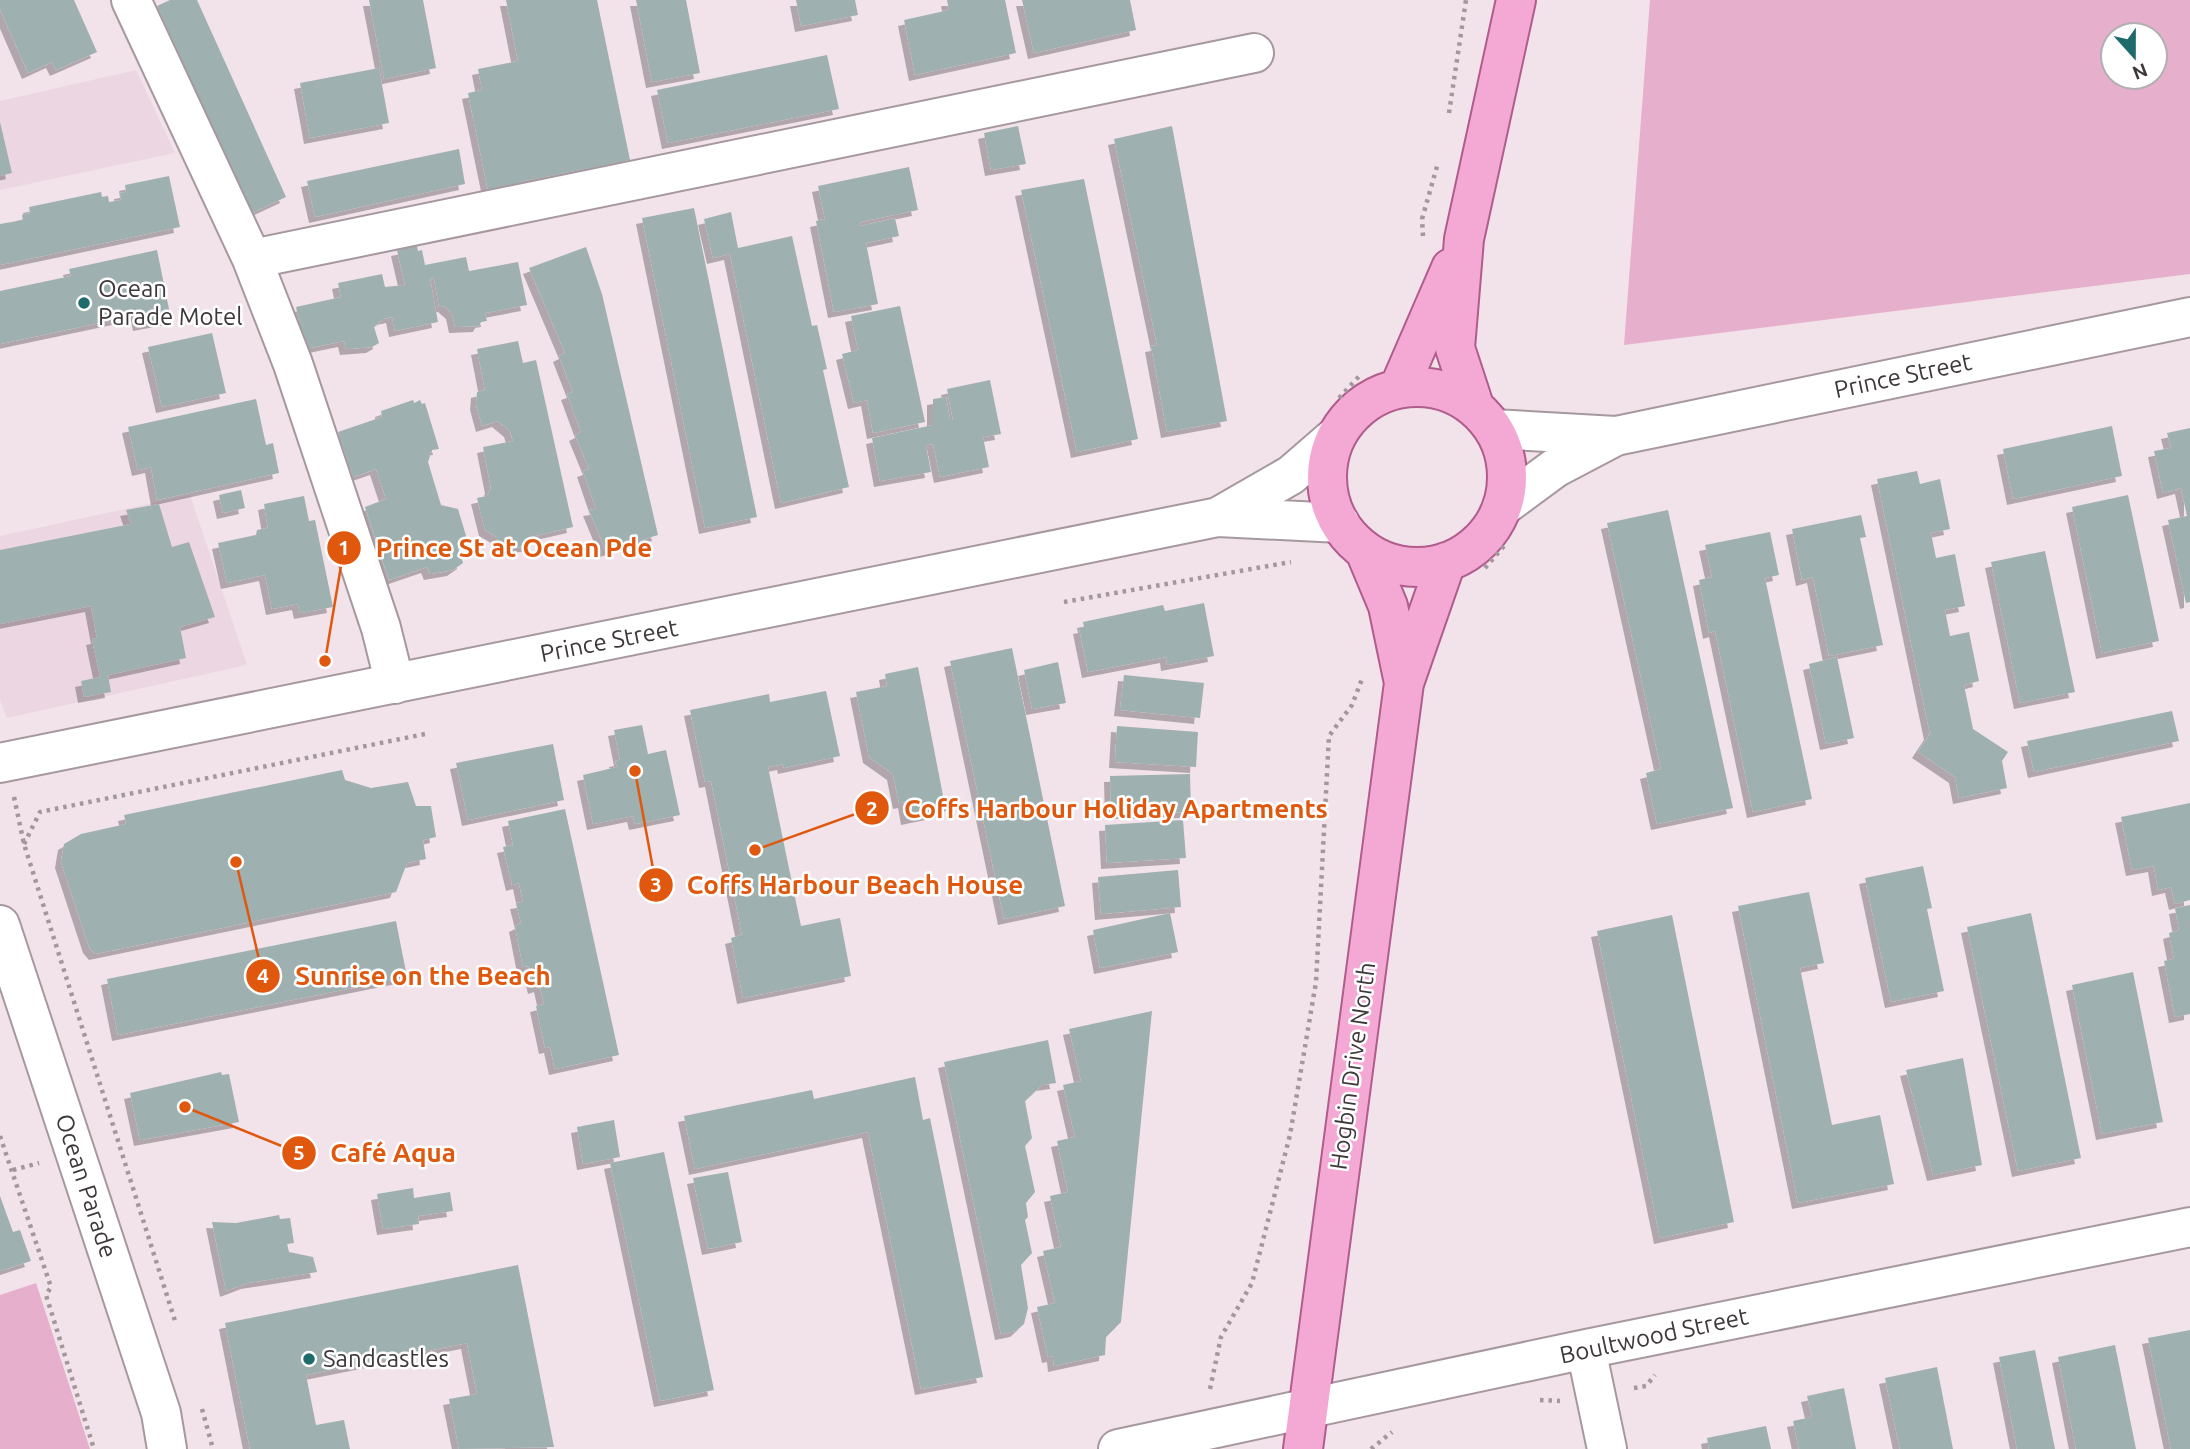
<svg xmlns="http://www.w3.org/2000/svg" width="2190" height="1449" font-family="Ubuntu,sans-serif">
<defs>
<filter id="shadow"><feDropShadow dx="-6" dy="6" stdDeviation="0" flood-color="#0004"/></filter>
</defs>
<rect width="100%" height="100%" fill="#f2e3ea"/>
<path fill="#ecd6e1" d="M136,70L175,153L0,190V101Z
M190,495L247,665L7,718L0,700V536Z"/>
<path fill="#e6afcb" fill-rule="evenodd" d="M1650,0H2190V274L1624,345ZM2155,35V77H2113V35Z
M36,1283L90,1449H0V1295Z"/>
<path fill="#9fb0b0" filter="url(#shadow)" d="M0,0H74L97,52L56,70L52,62L28,73L0,9Z
M170,0H197L286,197L252,213L157,6Z
M369,0H423L436,68L384,79Z
M506,0H597L630,160L520,182L523,192L490,200L468,93L482,90L478,69L518,61Z
M636,0H686L700,73L652,82Z
M796,0H855L858,15L801,26Z
M947,0H1005L1016,53L915,75L904,20L949,10Z
M1022,0H1130L1136,30L1034,53Z
M827,55L839,109L668,143L657,90Z
M379,68L389,123L310,138L300,83Z
M0,122L12,173L0,176Z
M1018,126L1026,164L991,170L984,133Z
M1172,126L1227,421L1167,432L1151,346L1157,345L1114,139Z
M459,149L465,184L315,217L307,181Z
M909,167L918,210L860,222L861,226L895,218L899,236L866,243L878,304L834,312L816,221L825,219L818,186Z
M169,176L180,227L0,265V224L23,220L22,215L30,213L29,207L101,192L102,197L108,196L109,202L121,200L120,193L126,192L125,185Z
M1084,179L1138,439L1077,452L1021,190Z
M694,208L757,517L705,528L642,218Z
M731,212L738,248L792,236L812,326L817,325L827,369L823,370L849,487L781,503L730,254L713,258L704,219Z
M417,246L418,251L422,250L425,265L466,257L469,271L518,262L527,305L485,313L487,321L481,322L479,326L455,327L452,313L444,306L439,307L434,278L430,279L438,322L395,331L392,317L383,319L374,327L379,343L372,347L346,349L344,341L305,349L296,307L341,297L338,283L382,274L385,287L405,285L397,250Z
M586,247L602,294L658,535L606,551L589,510L596,509L583,471L589,469L575,435L581,432L567,394L573,392L559,356L565,353L529,268Z
M157,250L171,319L139,325L137,315L0,344V291L71,276L69,269Z
M900,306L925,422L873,433L867,400L854,403L842,354L858,350L851,316Z
M212,333L226,393L162,407L148,347Z
M518,341L523,363L536,360L573,527L534,536L536,544L501,551L497,537L485,530L477,498L487,496L491,488L483,447L513,441L510,431L498,421L482,426L476,404L477,392L485,390L477,349Z
M990,380L1001,434L983,437L989,467L940,477L933,444L926,445L931,472L880,481L872,438L933,425V399L946,397L950,420H953L947,389Z
M256,399L266,445L273,443L279,473L157,500L151,467L138,470L128,427Z
M413,400L414,403L420,400L422,404L425,403L439,449L432,450L428,462L441,505L458,509L467,539L460,541L462,546L458,547L463,563L453,570L430,574L427,567L389,580L365,507L386,499L376,469L353,477L338,432L382,417L381,411Z
M2112,426L2122,476L2013,499L2003,449Z
M2190,428V602L2186,603L2168,520L2187,516L2181,488L2163,493L2154,451L2171,448L2167,433Z
M1917,471L1920,484L1940,479L1950,529L1931,533L1936,558L1955,554L1965,606L1945,610L1950,636L1969,632L1979,681L1964,685L1973,729L2008,752L2002,761L2007,788L1959,798L1955,777L1918,752L1930,734L1877,479Z
M241,490L245,508L223,513L219,495Z
M2128,495L2159,641L2102,653L2072,507Z
M304,496L309,521L315,520L333,607L300,613L298,604L272,609L265,575L227,583L218,543L256,535L257,530L268,528L264,504Z
M159,504L172,547L189,542L215,617L180,627L186,658L108,675L111,692L84,697L81,681L100,677L92,639L97,638L91,606L0,624V550L131,524L126,510Z
M1668,510L1733,808L1657,824L1646,773L1661,769L1607,523Z
M1861,515L1866,537L1860,538L1883,645L1829,656L1813,577L1802,580L1792,529Z
M1770,532L1779,575L1765,578L1812,799L1753,812L1715,631L1709,633L1699,580L1712,577L1705,545Z
M2045,551L2075,692L2020,703L1991,562Z
M1204,603L1214,656L1167,665L1166,657L1088,672L1079,628L1084,627L1083,622L1163,605L1165,611Z
M1012,648L1065,906L1004,919L950,661Z
M1837,657L1854,738L1826,744L1809,664Z
M1058,662L1066,703L1032,709L1024,670Z
M918,667L946,811L907,819L904,802L899,803L893,774L869,757L856,692L887,686L885,674Z
M1124,675L1204,683L1200,718L1120,710Z
M826,691L840,756L784,768L783,764L768,767L801,926L840,918L851,976L743,998L731,938L742,935L711,781L705,782L690,710L769,694L770,702Z
M2172,711L2179,741L2034,772L2027,741Z
M642,725L648,754L666,750L680,815L635,824L633,816L593,824L583,775L617,767L615,761L620,760L614,730Z
M1117,726L1198,732L1196,767L1115,762Z
M553,744L564,800L468,820L456,763Z
M342,770L345,780L371,788L408,782L416,806H431L436,837L423,840L426,859L407,863L396,892L95,954L89,947L61,862L64,844L81,834L126,824L124,815Z
M1190,774L1191,812L1111,813L1110,776Z
M2190,803V900L2175,904L2171,887L2158,890L2154,866L2132,870L2121,817Z
M565,809L619,1055L555,1069L550,1047L545,1048L536,1006L544,1004L540,986L534,988L529,966L523,967L515,926L521,923L516,903L523,902L519,883L512,885L503,847L513,845L508,821Z
M1183,820L1186,858L1107,863L1105,825Z
M1923,866L1932,908L1927,909L1944,991L1891,1002L1865,878Z
M1178,870L1181,907L1101,914L1098,877Z
M1809,892L1824,963L1800,968L1832,1125L1880,1115L1894,1184L1798,1203L1738,906Z
M2190,905V1014L2175,1017L2164,961L2174,959L2169,933L2179,930L2175,908Z
M1170,913L1178,952L1100,968L1093,930Z
M2031,913L2081,1158L2018,1171L1967,927Z
M1672,915L1734,1222L1660,1238L1597,931Z
M396,921L407,977L118,1035L107,979Z
M2133,972L2163,1122L2102,1134L2072,985Z
M1152,1011L1121,1322L1106,1337L1105,1355L1054,1366L1053,1356L1048,1357L1037,1307L1055,1303L1043,1251L1061,1247L1050,1196L1068,1192L1057,1141L1075,1137L1063,1085L1081,1081L1069,1029Z
M1048,1040L1056,1083L1042,1085L1025,1101L1032,1138L1025,1146L1035,1192L1026,1203L1028,1217L1025,1220L1032,1253L1021,1265L1028,1308L1024,1324L1016,1331L1001,1334L944,1062Z
M1963,1058L1982,1165L1933,1175L1906,1070Z
M221,1072L222,1075L229,1074L239,1122L140,1140L130,1093Z
M915,1077L923,1120L930,1118L983,1377L921,1389L868,1132L695,1169L684,1116L812,1090L814,1099Z
M614,1120L620,1157L583,1164L577,1127Z
M664,1152L714,1390L660,1401L610,1163Z
M728,1172L742,1242L708,1249L693,1178Z
M413,1188L414,1198L450,1192L453,1211L418,1216L419,1224L383,1229L377,1194Z
M0,1196L13,1232L20,1230L31,1261L0,1271Z
M279,1215L280,1219L290,1218L294,1243L287,1244L289,1252L313,1257L317,1272L247,1283L226,1291L212,1222L236,1223Z
M518,1265L554,1447L459,1449L449,1399L477,1394L467,1343L306,1375L316,1425L344,1420L350,1449H250L225,1323Z
M2190,1330V1449H2171L2148,1338Z
M2115,1345L2136,1449H2076L2058,1357Z
M2035,1350L2055,1449H2017L1999,1357Z
M1937,1367L1953,1449H1900L1885,1378Z
M1844,1388L1856,1449H1799L1793,1421L1812,1417L1807,1396Z
M1766,1426L1771,1449H1709L1707,1438Z"/>
<g fill="none" stroke-linecap="round" stroke-linejoin="round">
<defs>
<path id="minor" d="M131,0L252,259L293,364L381,628L395,684
M252,259L1254,53
M1494,429L1616,436L2190,317
M1502,507L1555,468L1614,437
M1218,517L1291,475L1336,436
M0,763L1218,517L1340,523
M0,925L161,1413L167,1449
M1586,1349L1607,1449
M1118,1449L1586,1349L2190,1227"/>
<path id="major" d="M1327 477a90 90 0 1 1 180 0a90 90 0 1 1-180 0Z
M1399,388L1451,268
M1474,406L1455,348L1464,239L1516,0
M1365,551L1388,606L1404,683
M1303,1449L1404,683L1446,562"/>
</defs>
<use href="#minor" stroke="#a6989f" stroke-width="42"/>
<use href="#major" stroke="#b05c8c" stroke-width="42"/>
<path stroke="#a2979c" stroke-width="4.5" stroke-dasharray="3.5 5" stroke-linecap="butt" d="M1449,113L1466,0
M1423,236L1422,219L1438,163
M1339,398L1362,373
M1485,568L1504,546
M1064,602L1291,562
M14,797L24,844L176,1324
M24,844L40,812L425,734
M0,1136L51,1287L46,1295L94,1449
M13,1170L39,1163
M1634,1388L1646,1386L1655,1375
M1210,1389L1221,1337L1252,1283L1290,1135L1316,982L1329,736L1352,705L1362,679
M1540,1400L1560,1401
M202,1409L213,1449
M1371,1449L1392,1432"/>
<use href="#minor" stroke="#fff" stroke-width="38"/>
<use href="#major" stroke="#f4a9d4" stroke-width="38"/>
</g>
<g fill="#1f6b6c" stroke="#fff" stroke-width="2.5">
<circle cx="84" cy="303" r="7"/>
<circle cx="309" cy="1359" r="7"/>
</g>
<g text-anchor="middle" stroke-width="5" stroke-linejoin="round" paint-order="stroke">
<g font-size="24" fill="#3e383b" stroke="#fff" text-anchor="start">
<text x="98" y="297">Ocean<tspan x="98" dy="28">Parade Motel</tspan></text>
<text x="323" y="1367">Sandcastles</text>
</g>
<g font-size="24" fill="#3e383b" stroke="#fff">
<text transform="translate(1903 376) rotate(-12)" y="8">Prince Street</text>
<text transform="translate(609 641) rotate(-11)" y="8">Prince Street</text>
<text transform="translate(1353 1066) rotate(-82)" y="8">Hogbin Drive North</text>
<text transform="translate(86 1186) rotate(72)" y="8">Ocean Parade</text>
<text transform="translate(1654 1336) rotate(-12)" y="8">Boultwood Street</text>
</g>
</g>
<path fill="none" stroke="#e0570e" stroke-width="2.5" d="M325 661L344 548M755 850L872 808M635 771L656 885M236 862L263 976M185 1107L299 1153"/>
<g fill="#e0570e" stroke="#fff" stroke-width="2.5">
<circle cx="325" cy="661" r="7"/>
<circle cx="755" cy="850" r="7"/>
<circle cx="635" cy="771" r="7"/>
<circle cx="236" cy="862" r="7"/>
<circle cx="185" cy="1107" r="7"/>
<circle cx="344" cy="548" r="18"/>
<circle cx="872" cy="808" r="18"/>
<circle cx="656" cy="885" r="18"/>
<circle cx="263" cy="976" r="18"/>
<circle cx="299" cy="1153" r="18"/>
</g>
<g font-size="21" text-anchor="middle" font-weight="bold" fill="#fff">
<text x="344" y="555">1</text>
<text x="872" y="816">2</text>
<text x="656" y="892">3</text>
<text x="263" y="983">4</text>
<text x="299" y="1160">5</text>
</g>
<g font-size="26" text-anchor="middle" font-weight="bold" fill="#e0570e" stroke="#fff" stroke-width="5" stroke-linejoin="round" paint-order="stroke">
<text x="514" y="557">Prince St at Ocean Pde</text>
<text x="1116" y="818">Coffs Harbour Holiday Apartments</text>
<text x="855" y="894">Coffs Harbour Beach House</text>
<text x="423" y="985">Sunrise on the Beach</text>
<text x="393" y="1162">Café Aqua</text>
</g>
<g transform="translate(2134 56) rotate(159)"><circle r="33" fill="#ffffff" stroke="#b2afb1" stroke-width="2"/>
<path d="M0-5L12 26L0 18L-12 26Z" fill="#1f6b6c"/>
<text y="-10" font-size="19" font-weight="bold" text-anchor="middle" fill="#3e383b">N</text>
</g>
</svg>
